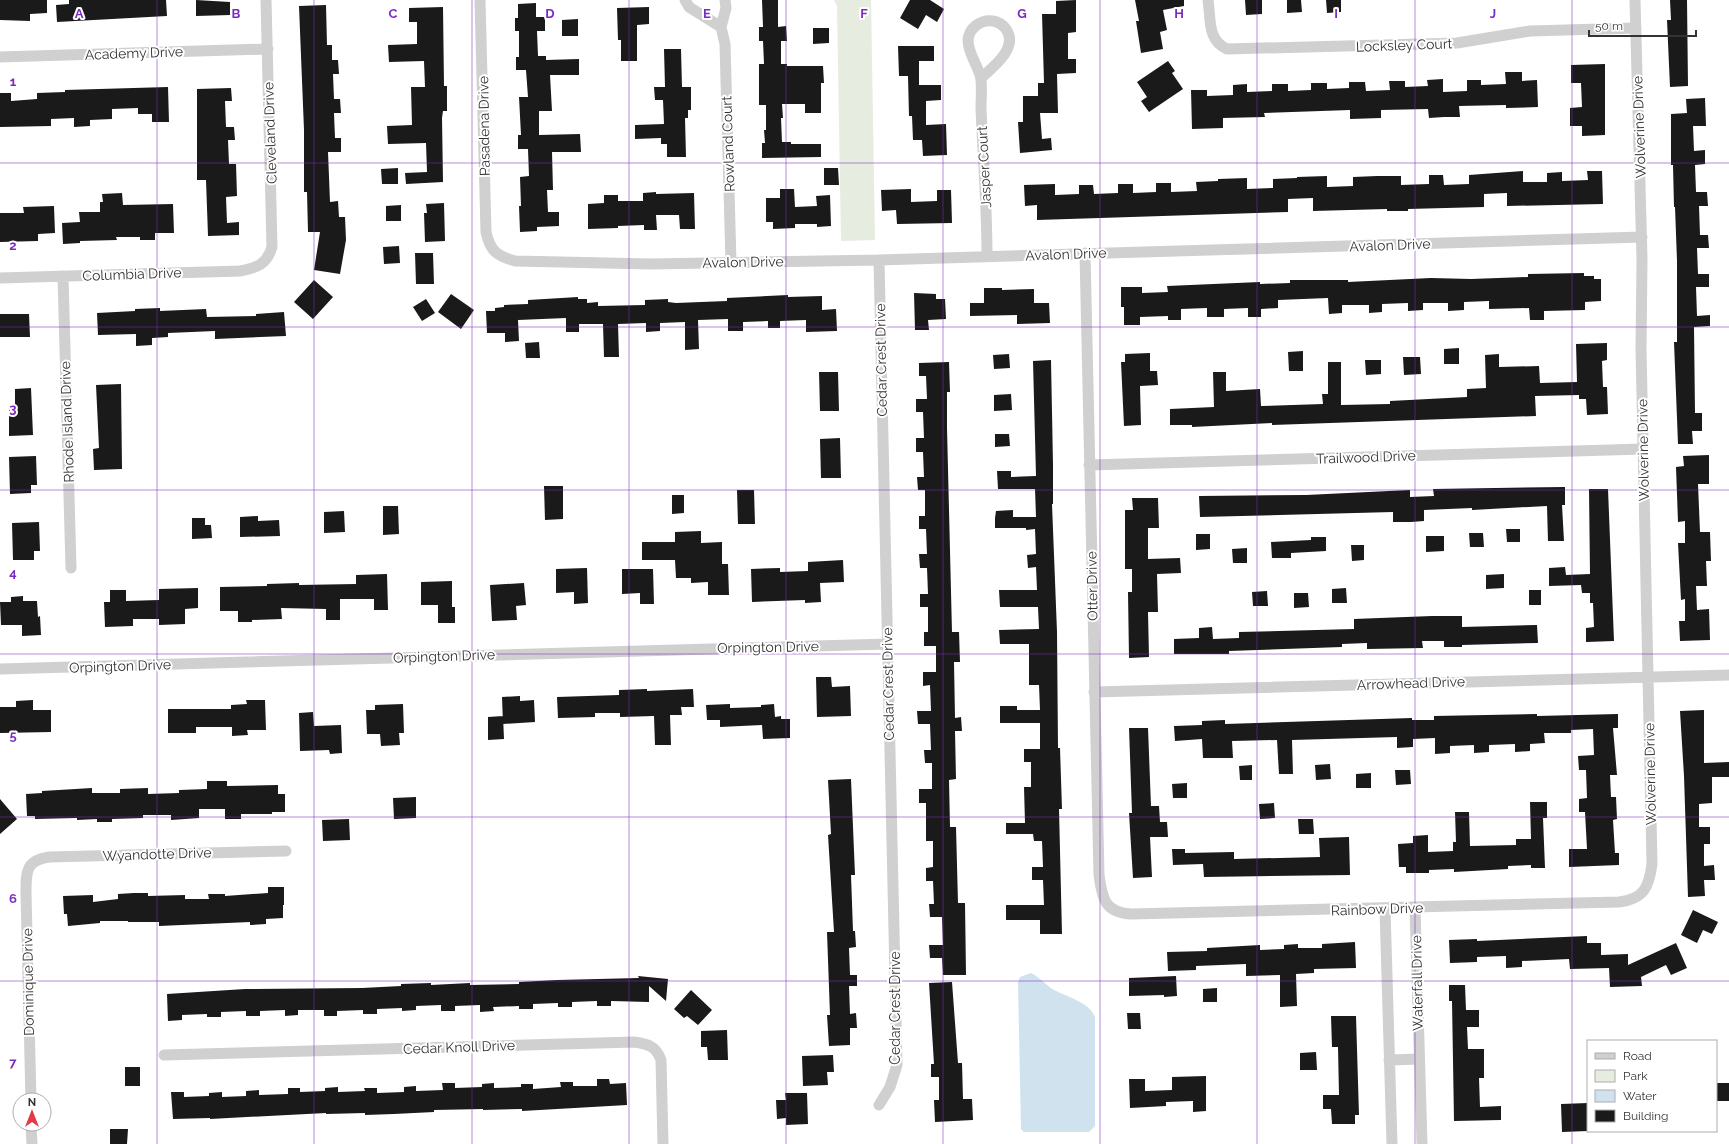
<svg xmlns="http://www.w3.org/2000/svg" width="1729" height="1144" font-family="Raleway,sans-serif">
<rect width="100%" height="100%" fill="#fff"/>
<path fill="#e6ecdf" d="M834,0H871L875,240L841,241L837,6Z"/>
<path fill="#cfe2ee" d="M1031,973C1039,977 1044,983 1051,988C1065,997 1089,1001 1095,1017V1126L1089,1132H1024L1021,1129L1018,982L1020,977Z"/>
<path fill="#1a1a1a" d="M0,0H47V13L30,14V21L0,20Z
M69,0H166L167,16L57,22L56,5L69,4Z
M196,0L230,2V15L196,16Z
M762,0H778V27L786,26L787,41H781V64H787V66H823L824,83H821V113H805V104H782L783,118H781L782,142H791V144H821V157L762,158V143H765L764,130H766V105H759V64H764L763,41H759V27H763Z
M910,0H930L944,9L937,22L926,15L918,29L900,18Z
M1076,0V32L1068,33V59H1076V73L1057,74L1058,113H1040L1042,139L1051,138L1052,150L1020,153L1018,122H1023V96H1038V83H1044L1042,14H1056V1Z
M1135,0H1184V6L1163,10L1167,30L1160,32L1163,49L1141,53L1136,21H1139Z
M1245,0H1262V14L1246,15Z
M1287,0H1301L1302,12L1287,13Z
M1326,0H1341V12L1327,13Z
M1670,0H1687L1688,86L1670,87L1667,20H1671Z
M536,3V17H545V31H537L538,56H546V60L579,59V75H550L552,111H539V135L580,134L581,152H552L553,190H547L548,212H559V226L537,227V231L520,232L519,206H521L520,177L529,176L528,149H518V135H521L519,97H528L526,70H516V57H519V31H515V18H518V4Z
M326,5L327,45H332V60H338L339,74H333L334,99H340L341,113H334L335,138H341V152H328L330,202L338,201L339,217H345L346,240L340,274L314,270L320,232H308L307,192H304V130L299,6Z
M443,7L444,86H447V111H443L442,118L443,182L406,184L405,173L427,172L426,143L388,144L387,126L412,125L411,87H425L424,61L389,62L388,45L417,44V22H409V8Z
M649,7V24L637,25V61H621V40H618L617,8Z
M578,19V36H562V20Z
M813,28H829V43L813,44Z
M898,46H934V61H919V85H941V100L926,101V125L946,124L947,155L923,156L922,140H913L912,116H909L908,76H899Z
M664,49H681L682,87H691V110H688V118H685L686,157H667V144H661V138L635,139V125L664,124L663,100H655L654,87H665Z
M1168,61L1175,71L1172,73L1183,89L1149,112L1141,101L1147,97L1137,82Z
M1605,64V135L1582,136V126H1570V108L1582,107L1581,83H1571V65Z
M1505,72H1522V81L1537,80L1538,107L1506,108V105L1459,106L1460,117H1444L1429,118L1428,109L1381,110V118L1350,119V110L1264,113L1265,117L1223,118V128L1192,129L1191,90H1207V96L1233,95V85L1247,84V92L1272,91V84H1288V91L1311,90V83H1327V89L1349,88V82H1365L1366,91L1390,90L1389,81H1405V87L1428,86L1427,80L1443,79V92L1467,91V80H1481V85L1506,84Z
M168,87L169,122H152V114H138V108L112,109V119L90,120V126L74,127V118L51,119V126L0,127V93H11V101L37,99V93L65,92V90Z
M231,88L232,101H225L226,127H234L235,140H228L229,164H236L237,196L226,197L227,223L239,222V235L208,236L206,180H197V89Z
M1705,98L1706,126H1693L1694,151L1705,150V164L1695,165L1696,192H1707L1708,206H1699L1700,235H1708L1709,248H1697L1698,274H1709V287H1696L1697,316L1710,315V326L1694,327L1695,413H1702V431H1692L1693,444H1678L1674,342H1677V261L1675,207H1674L1673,165H1671V114L1687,113L1686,99Z
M398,168V184H382L381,169Z
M824,168H838L839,185H824Z
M1523,171V182H1547V173L1562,172V181L1588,180L1587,171H1602L1603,204L1507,206V193L1484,194V207L1408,209V211H1387V209L1313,211V198L1288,199V212L1037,220V205L1025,206L1024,185L1055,184V195L1079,194V185H1093L1094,194L1118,193V184H1133V193L1156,192V183H1171V192L1197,191L1196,182L1218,181V179L1247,178V189L1273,188V179L1297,178V177L1327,176V187L1353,186V177L1377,176H1401V185L1429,184V175H1443L1444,185L1469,184V175Z
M780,189H794L795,207L817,206L816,196L830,195L831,226L817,227V224H795V228L773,229V222H766V198H780Z
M911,189V202L937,201V190H951L952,223L897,224L896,210L882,211L881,190Z
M656,192V194L694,193L695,229H680L679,215H656L657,230H644V225L618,226V228L588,229V204L604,203V195H618V201H643V193Z
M122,193L123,205L173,204L174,233H155V240H140V237H116L117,240L80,241V243L63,244L62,223L80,222L79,212H100V202H103L102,194Z
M444,203L445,241L425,242L424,213H427L426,204Z
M401,205V221H386V206Z
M54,206L55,233L38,234V241L0,242V213H24L23,207Z
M399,246L400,263L384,264L383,247Z
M415,253H433L434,284H416Z
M1584,273V276H1594V279H1601V301L1585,302V310L1544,311V320H1530L1529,308L1489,309V301L1464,302V310L1448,311V303H1423V310L1408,311V303L1382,304V312L1369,313V305H1342V313L1329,314L1328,298L1278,300V308L1261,309V317H1248V308L1224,309V317H1207V308L1181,309V320H1168V316L1140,317V325H1124V307H1121V287H1142V293L1168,292L1167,286L1260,282V284L1290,283V280H1348V282L1431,278L1471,279L1528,277V274Z
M314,280L333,297L313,319L294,302Z
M984,288H1002V290L1034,289V303H1049L1050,323L1017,324V315L970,316V303H984Z
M914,293L936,294V299H945L946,319L928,320L929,330H915Z
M451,294L474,310L461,329L438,312Z
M788,295V297L822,296V310L836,309L837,331L806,332V320L780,321V328H768V321L743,322V331H728V319L698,320L699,349L685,350V322L660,323V331L646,332V323L618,324L619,357H604L603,324H579V332H566V318L518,320L519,341L505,342V333H487L486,311H495V308L504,307V305L528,304V300L578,297V299H587V303L598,302V306L645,305V300L668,299V302L676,303L727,301V298Z
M426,299L435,313L422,321L413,307Z
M160,308V311L206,309L207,317L256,316V314L284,312L286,336L215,339V331L168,333V337L152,338V345L136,346V334L98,335L97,313L135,311V309Z
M0,314H29L30,337H0Z
M539,342L540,358H526L525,343Z
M1607,343V360L1602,361L1603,387H1607L1608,414L1587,415L1586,399H1579V395L1535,396L1536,416L1272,425V423L1192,427V425H1170V409L1214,407L1213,372H1226V391L1260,389L1261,406L1323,404L1322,394H1328V362H1341V405L1390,404V401L1467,397V389L1486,388L1485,355L1499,354V367L1539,366L1540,383L1577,382L1576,344Z
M1459,348V364H1444V349Z
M1303,351V371H1289L1288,352Z
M1150,353V371H1157L1158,385L1140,386L1141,425L1124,426L1121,362H1125V354Z
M1009,354L1010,368L994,369L993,355Z
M1403,357H1420L1421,374L1404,375Z
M1051,360L1053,465V504H1052L1057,632L1058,748H1060L1062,809H1059L1062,934H1040V920H1006V905H1044L1043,880H1032V867H1043L1042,841H1034L1033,834H1006V823H1025L1024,787H1031V762H1024V749H1040V723H1000V706H1017V710H1040L1039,685H1029V644H1000L999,630L1039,629L1038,607H1000L999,590H1037L1036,567L1028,568L1027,555L1036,554L1035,529L1026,530V528H995V518L996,511L1013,510V517H1036L1035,489H998L997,471H1011V477L1036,476L1033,361Z
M1365,360H1381V374L1366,375Z
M949,362L950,392H947V428L952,632H959L960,662H954L955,718L961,717L962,731H955L956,779L949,780L950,827H956L958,903H965L966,975H943L942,958H930L929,945H943L942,917H930L929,904H934L933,881H926V868L933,867V841H926V803H919V789H932V763H925L924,750H931L930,724H918L917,711H931L930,685L923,686V672H936V646H924V632H928V607H920V594H928L927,568H920L919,554H927L926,529H919V516H925V490H918L917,477H924L923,452H916V438H924L923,412H916V399H927L926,376H919V363Z
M819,372H838L839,411H820Z
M121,384L122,469L94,470L93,449L99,448L96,385Z
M31,388L33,435L9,436V410H15V389Z
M1011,394L1012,410L994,411V395Z
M995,434H1009L1010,446L995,447Z
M840,438L841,478H821L820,439Z
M1709,455V484H1698L1700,532H1710L1711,561H1706L1707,586H1696L1697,610L1709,609L1710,640L1680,641L1679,621H1685V599L1681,600L1678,543H1685V521L1678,522L1676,467L1684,466L1683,456Z
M36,456L37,485H31V493L10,494L9,457Z
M544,486H563V519L545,520Z
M1565,487V505H1562L1564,541H1548L1547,506L1472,510V508L1424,510V521L1411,522H1393V512L1200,517L1199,496L1306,495L1410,490V497L1434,496L1433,489Z
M1589,489H1608L1614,641L1586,642V628L1594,627L1593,603H1590V593H1582L1581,585L1549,586V568L1565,567L1566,575L1590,574Z
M737,490H754L755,524H738Z
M672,495H684V513L672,514Z
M1132,498H1158L1159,528H1148V559L1180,558L1181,573L1157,574L1158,612H1148L1149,657L1129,658L1128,592H1132V569H1125V510H1133Z
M383,506H398L399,534L383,535Z
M344,511L345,532L324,533V512Z
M258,516V521L279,520L280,536L240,537V517Z
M192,518H205V525H211L212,538L192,539Z
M39,522L40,551H34V560H13L12,523Z
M1506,529H1520V542H1507Z
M701,531V543L722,542V564H728L729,595H708V582L691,583V578H676L675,560H642V542H675V532Z
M1469,533H1483L1484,547H1470Z
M1196,534H1210V549L1196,550Z
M1426,536H1444V551L1426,552Z
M1311,537H1326V551L1291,553V558H1272L1271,542L1311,540Z
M1351,545H1364V560L1352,561Z
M1247,548V563H1233L1232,549Z
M843,560L844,582L820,583L821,602L805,603V600L752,602L751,569L780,568V572L808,571V562Z
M587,568L588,603L574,604V592L556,593V569Z
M622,569H653L654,604H640V593L622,594Z
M387,574L388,610H374V599H340V620H326V609L281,608L282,619L252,620V622H238V611H220V587L267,586V584L299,583V585L356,584V575Z
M1504,574V588L1486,589V575Z
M452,581V607H455V623H438V605H421V582Z
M524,583L526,605L516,606L517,620L492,621L490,585Z
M198,588V608L185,609V624L159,625V619H133V626L105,627L104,602H110V590H126V601L159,600V589Z
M1346,588L1347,603H1332V589Z
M1529,590H1541V605H1529Z
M1267,591L1268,606H1253L1252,592Z
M1294,593H1308L1309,607L1294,608Z
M23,596V601H37L38,617L40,616L41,635L22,636V625H1L0,602H11V597Z
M1432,616H1462V627L1537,625L1538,643L1462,645V647H1444V641H1422L1423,648L1367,649V643L1342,644V647L1229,651V654H1174V639L1199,638V628L1212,627L1213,639L1239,638V632L1354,629V619Z
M816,677H831L832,687L850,686L851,716L817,717Z
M647,689V691L693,689L694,707H681L682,715H670L671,745H655L654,716L620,717V713H595V717L558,718L557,697L619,695V690Z
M520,696V701L534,700L535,722L503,724L502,697Z
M33,700V710H51V732L0,733V707H16V701Z
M246,700H265L266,730H247L248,735L232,736V727H196V733H168V709H231V705L247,704Z
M403,704L404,733H399L400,745L381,746L380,734H367L366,710H375V705Z
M730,704V708L761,707V705L774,704L775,717L781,716V719H790V738L763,739L762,725L720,727V720H707L706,705Z
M1704,710V763L1729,762V777H1712V803L1699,804V827H1710V844H1704V866L1714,865L1715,880H1704L1705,896L1688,897L1684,776L1680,711Z
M313,712L314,726L341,725L342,753L330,754L329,750L300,751L299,713Z
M1537,714V716L1618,714V728H1613L1617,775H1610L1611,797H1616L1617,819L1613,820L1615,853H1619V865L1569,867V849H1587L1585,812H1579V799L1587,798L1586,770H1579L1578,756L1594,755L1593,729L1571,730V733H1544L1545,743L1530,744V751L1515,752V744L1489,745V752L1474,753V745L1450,746V753L1435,754V738L1413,739V747L1397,748V737L1292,740L1293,774H1279L1277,740L1232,741L1233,758H1203L1202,739L1175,741L1174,726L1202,725V721L1225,720V724L1412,718V720H1434V716Z
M503,716L504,739L488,740V717Z
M1129,728H1148L1151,806H1159L1160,822H1167L1168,837H1150L1152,877L1133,878L1129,813H1132Z
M1330,764L1331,779L1316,780L1315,765Z
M1252,765V780H1240L1239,766Z
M1395,770H1410L1411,784L1396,785Z
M1371,773V788H1356V774Z
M851,779L855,875H851L853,931H855L856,947L849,948L850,975H857V986H849L850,1014L856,1013L857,1028H850V1045L829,1046L827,1015H830L827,932H834L828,835L831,834L828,780Z
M207,781H227V786L278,785V794H285V812H272V814H241V819H225V809H199V818L171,820V815H143V818L112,819V822H97V819L77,820V818L35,819V816H27L26,794L42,793V791L92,788V793H120V789L148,788V794L179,793V790L207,789Z
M1187,783V798H1173L1172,784Z
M416,797V818L394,819L393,798Z
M0,799L17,819L0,834Z
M1530,802H1547V818H1543L1545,868H1531V865L1508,866V869L1454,872V869L1429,870V873H1406V867H1399L1398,844L1413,843V836L1428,835V852L1453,851V842H1456L1455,812H1469L1470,846L1516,845V839H1531Z
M1274,803L1275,818L1260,819L1259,804Z
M349,819L350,840L323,841L322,820Z
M1298,819H1313L1314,834H1299Z
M1349,837L1350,875L1204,877L1203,864L1173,865L1172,849H1185V853L1234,852V859L1320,857L1319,838Z
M268,887H284V905H283V918L266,919V924L250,925V922L159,926V922H128V921H100V923L68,926L67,914H64L63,896L93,895V902L118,899V894L134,893H148V896L185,895V899H209L208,894H225V896L268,893Z
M1693,910L1718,922L1712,934L1703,930L1697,943L1681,935Z
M1587,936V943H1601V955L1628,954V965L1676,943L1687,968L1671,975L1666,965L1641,977L1642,986L1610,987L1609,968L1570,969L1569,959L1522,961V967L1506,968V956L1477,957V962L1450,963L1449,940L1477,939V941Z
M1355,942L1356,968L1314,969V973L1296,974L1297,1006L1280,1007V975L1246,976V964L1196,966V970L1168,971L1167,952L1207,951V948L1260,945V950L1284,949V945L1298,944V948H1322V944Z
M638,976L668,979L666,1001L649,986V1002L611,1001V1006H597V1001L572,1002V1007H558V1003L533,1004V1009H519V1006L493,1007L494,1011L480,1012V1005L455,1006V1011H441V1005L416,1006V1010L402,1011V1008L377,1009V1014H363V1010L337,1011V1016H324V1010H298V1015L285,1016V1010L260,1011V1016H246V1011L221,1012V1017H207V1014L182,1015V1020L168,1021L167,994L245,989L362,988L401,986V984L431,983V985L470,983V985L519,984V982L557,980L639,978Z
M1176,976L1177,996L1164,997V995L1129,996V978Z
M952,982L958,1063H962L963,1099H972L973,1120L935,1122L934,1100H939V1077H931V1064H934L929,983Z
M1449,985H1465L1466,1010H1479V1027H1467L1468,1049H1484V1078H1479L1480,1107L1501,1106V1120L1454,1121L1452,1001H1449Z
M1217,988V1002H1203V989Z
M691,990L712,1010L698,1025L687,1016L684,1018L674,1009Z
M1127,1013H1140L1141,1029H1128Z
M1331,1016H1356L1359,1115H1355V1124H1332L1331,1109H1323V1095H1339L1338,1047H1332Z
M727,1030L728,1060H708L707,1047H701V1031Z
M1316,1052L1317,1070H1300V1053Z
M833,1055L834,1072H827L828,1085L803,1086L802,1056Z
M125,1067H140V1086H125Z
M1206,1076V1111L1193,1112V1101L1166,1102V1106L1130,1108L1129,1079H1145V1091L1172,1090V1077Z
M597,1079H609L610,1084L626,1083L627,1105L522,1111V1109L483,1110V1109L434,1110V1112L394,1114L365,1115V1113L326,1114V1113L210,1119V1118L173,1119L171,1092H184V1097L209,1096V1093L222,1092V1097L246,1096V1091L259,1090V1095L288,1094V1088H300V1092L325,1091V1088L338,1087V1092L365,1091L364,1088H377V1093L404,1092V1087L416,1086V1091L443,1090L442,1083H455V1088L482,1087V1084L494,1083V1088L521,1087V1084H533V1089L561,1087L560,1082H573V1086H597Z
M1716,1083H1729V1101H1716Z
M785,1093H807L808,1124L786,1125V1118L777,1119L776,1100H786Z
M1588,1103V1131L1562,1132L1561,1104Z
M110,1129H128L127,1144H110Z"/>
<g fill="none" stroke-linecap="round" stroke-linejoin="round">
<path stroke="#d0d0d0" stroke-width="11" d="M480,0L486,232C490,251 497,256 515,261L651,264L879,260L1642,237
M685,0L689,7L721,27
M725,0L726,8L721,27L725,44L731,263
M1208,0C1211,19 1207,40 1227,49L1457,43L1530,31L1636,28
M0,57L268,49
M981,78C993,67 1019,48 1006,29C1003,25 999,22 993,21C981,19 969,28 968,40C968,55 980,68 981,80C982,89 981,99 981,108C983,157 987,207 987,256
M1085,253L1099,875C1102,899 1105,913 1132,914L1619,902C1644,899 1649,887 1652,864L1641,349L1642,259L1635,0
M879,260L897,1065L890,1087L879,1105
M63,276L71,568
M0,278L240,271C257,268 267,264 272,247L266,0
M1089,465L1643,449
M0,669L888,644
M1094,692L1729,675
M1415,908L1422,1144
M1385,909L1392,1144
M164,1055L634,1042C648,1044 656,1046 661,1060L663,1144
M1389,1060L1419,1059
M31,1100L26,893C26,873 25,860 50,857L286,851
M31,1124L32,1144"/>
</g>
<path fill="none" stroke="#7b2cbf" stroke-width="1" stroke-opacity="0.55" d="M157,0V1144M314,0V1144M472,0V1144M629,0V1144M786,0V1144M943,0V1144M1100,0V1144M1257,0V1144M1415,0V1144M1572,0V1144M0,163H1729M0,327H1729M0,490H1729M0,654H1729M0,817H1729M0,981H1729"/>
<g text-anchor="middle" stroke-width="4" stroke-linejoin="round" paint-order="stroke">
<g font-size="14" fill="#333" stroke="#fff">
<text transform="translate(1404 45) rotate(-2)" y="5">Locksley Court</text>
<text transform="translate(134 53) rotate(-2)" y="5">Academy Drive</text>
<text transform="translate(484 126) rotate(-91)" y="5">Pasadena Drive</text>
<text transform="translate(1639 127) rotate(-92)" y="5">Wolverine Drive</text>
<text transform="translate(270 133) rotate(-92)" y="5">Cleveland Drive</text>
<text transform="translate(728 144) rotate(-92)" y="5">Rowland Court</text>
<text transform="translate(984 167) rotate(-93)" y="5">Jasper Court</text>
<text transform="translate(1390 245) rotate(-2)" y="5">Avalon Drive</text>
<text transform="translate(1066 254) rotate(-2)" y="5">Avalon Drive</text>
<text transform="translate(743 262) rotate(-1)" y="5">Avalon Drive</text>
<text transform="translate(132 274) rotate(-2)" y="5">Columbia Drive</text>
<text transform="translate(881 360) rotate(-91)" y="5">Cedar Crest Drive</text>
<text transform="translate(67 422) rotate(-92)" y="5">Rhode Island Drive</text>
<text transform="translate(1643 450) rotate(-91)" y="5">Wolverine Drive</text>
<text transform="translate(1366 457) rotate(-2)" y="5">Trailwood Drive</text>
<text transform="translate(1092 586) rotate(-91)" y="5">Otter Drive</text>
<text transform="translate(768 647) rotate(-1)" y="5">Orpington Drive</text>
<text transform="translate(444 656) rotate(-2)" y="5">Orpington Drive</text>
<text transform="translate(120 666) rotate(-2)" y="5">Orpington Drive</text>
<text transform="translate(1411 683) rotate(-2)" y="5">Arrowhead Drive</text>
<text transform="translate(888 684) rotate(-91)" y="5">Cedar Crest Drive</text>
<text transform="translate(1650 774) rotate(-91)" y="5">Wolverine Drive</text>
<text transform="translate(157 854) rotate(-2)" y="5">Wyandotte Drive</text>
<text transform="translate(1377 909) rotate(-2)" y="5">Rainbow Drive</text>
<text transform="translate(28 982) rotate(-91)" y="5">Dominique Drive</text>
<text transform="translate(1417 983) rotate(-91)" y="5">Waterfall Drive</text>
<text transform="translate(895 1008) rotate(-90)" y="5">Cedar Crest Drive</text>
<text transform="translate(459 1047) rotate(-2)" y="5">Cedar Knoll Drive</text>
</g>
</g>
<g font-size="13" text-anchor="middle" font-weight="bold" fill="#7b2cbf" stroke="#fff" stroke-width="4" stroke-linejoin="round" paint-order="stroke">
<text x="79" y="18">A</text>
<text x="236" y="18">B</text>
<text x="393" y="18">C</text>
<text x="550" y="18">D</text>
<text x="707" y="18">E</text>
<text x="864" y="18">F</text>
<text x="1022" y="18">G</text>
<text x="1179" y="18">H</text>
<text x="1336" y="18">I</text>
<text x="1493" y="18">J</text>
<text x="13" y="86">1</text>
<text x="13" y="250">2</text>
<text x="13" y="413">3</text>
<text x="13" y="577">4</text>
<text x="13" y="740">5</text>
<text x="13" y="903">6</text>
<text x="13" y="1067">7</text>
</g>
<rect x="1587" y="1040" width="130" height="92" fill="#ffffff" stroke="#adadad"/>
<rect x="1595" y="1053" width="20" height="6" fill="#d0d0d0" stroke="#adadad"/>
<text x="1623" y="1060" font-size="12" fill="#333333">Road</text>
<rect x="1595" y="1070" width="20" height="12" fill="#e6ecdf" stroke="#adadad"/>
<text x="1623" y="1080" font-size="12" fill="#333333">Park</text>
<rect x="1595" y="1090" width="20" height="12" fill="#cfe2ee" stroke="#adadad"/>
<text x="1623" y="1100" font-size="12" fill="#333333">Water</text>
<rect x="1595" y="1110" width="20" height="12" fill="#1a1a1a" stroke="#adadad"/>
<text x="1623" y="1120" font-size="12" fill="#333333">Building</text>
<g transform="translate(32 1112)"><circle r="19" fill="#ffffff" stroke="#adadad"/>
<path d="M0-3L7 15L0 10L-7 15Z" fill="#e63946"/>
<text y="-6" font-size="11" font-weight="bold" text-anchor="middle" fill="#333333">N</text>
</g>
<path d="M1589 30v6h107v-6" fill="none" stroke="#333333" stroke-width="2"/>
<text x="1595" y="30" font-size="12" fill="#333333" stroke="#ffffff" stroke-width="3" paint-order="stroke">50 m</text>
</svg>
